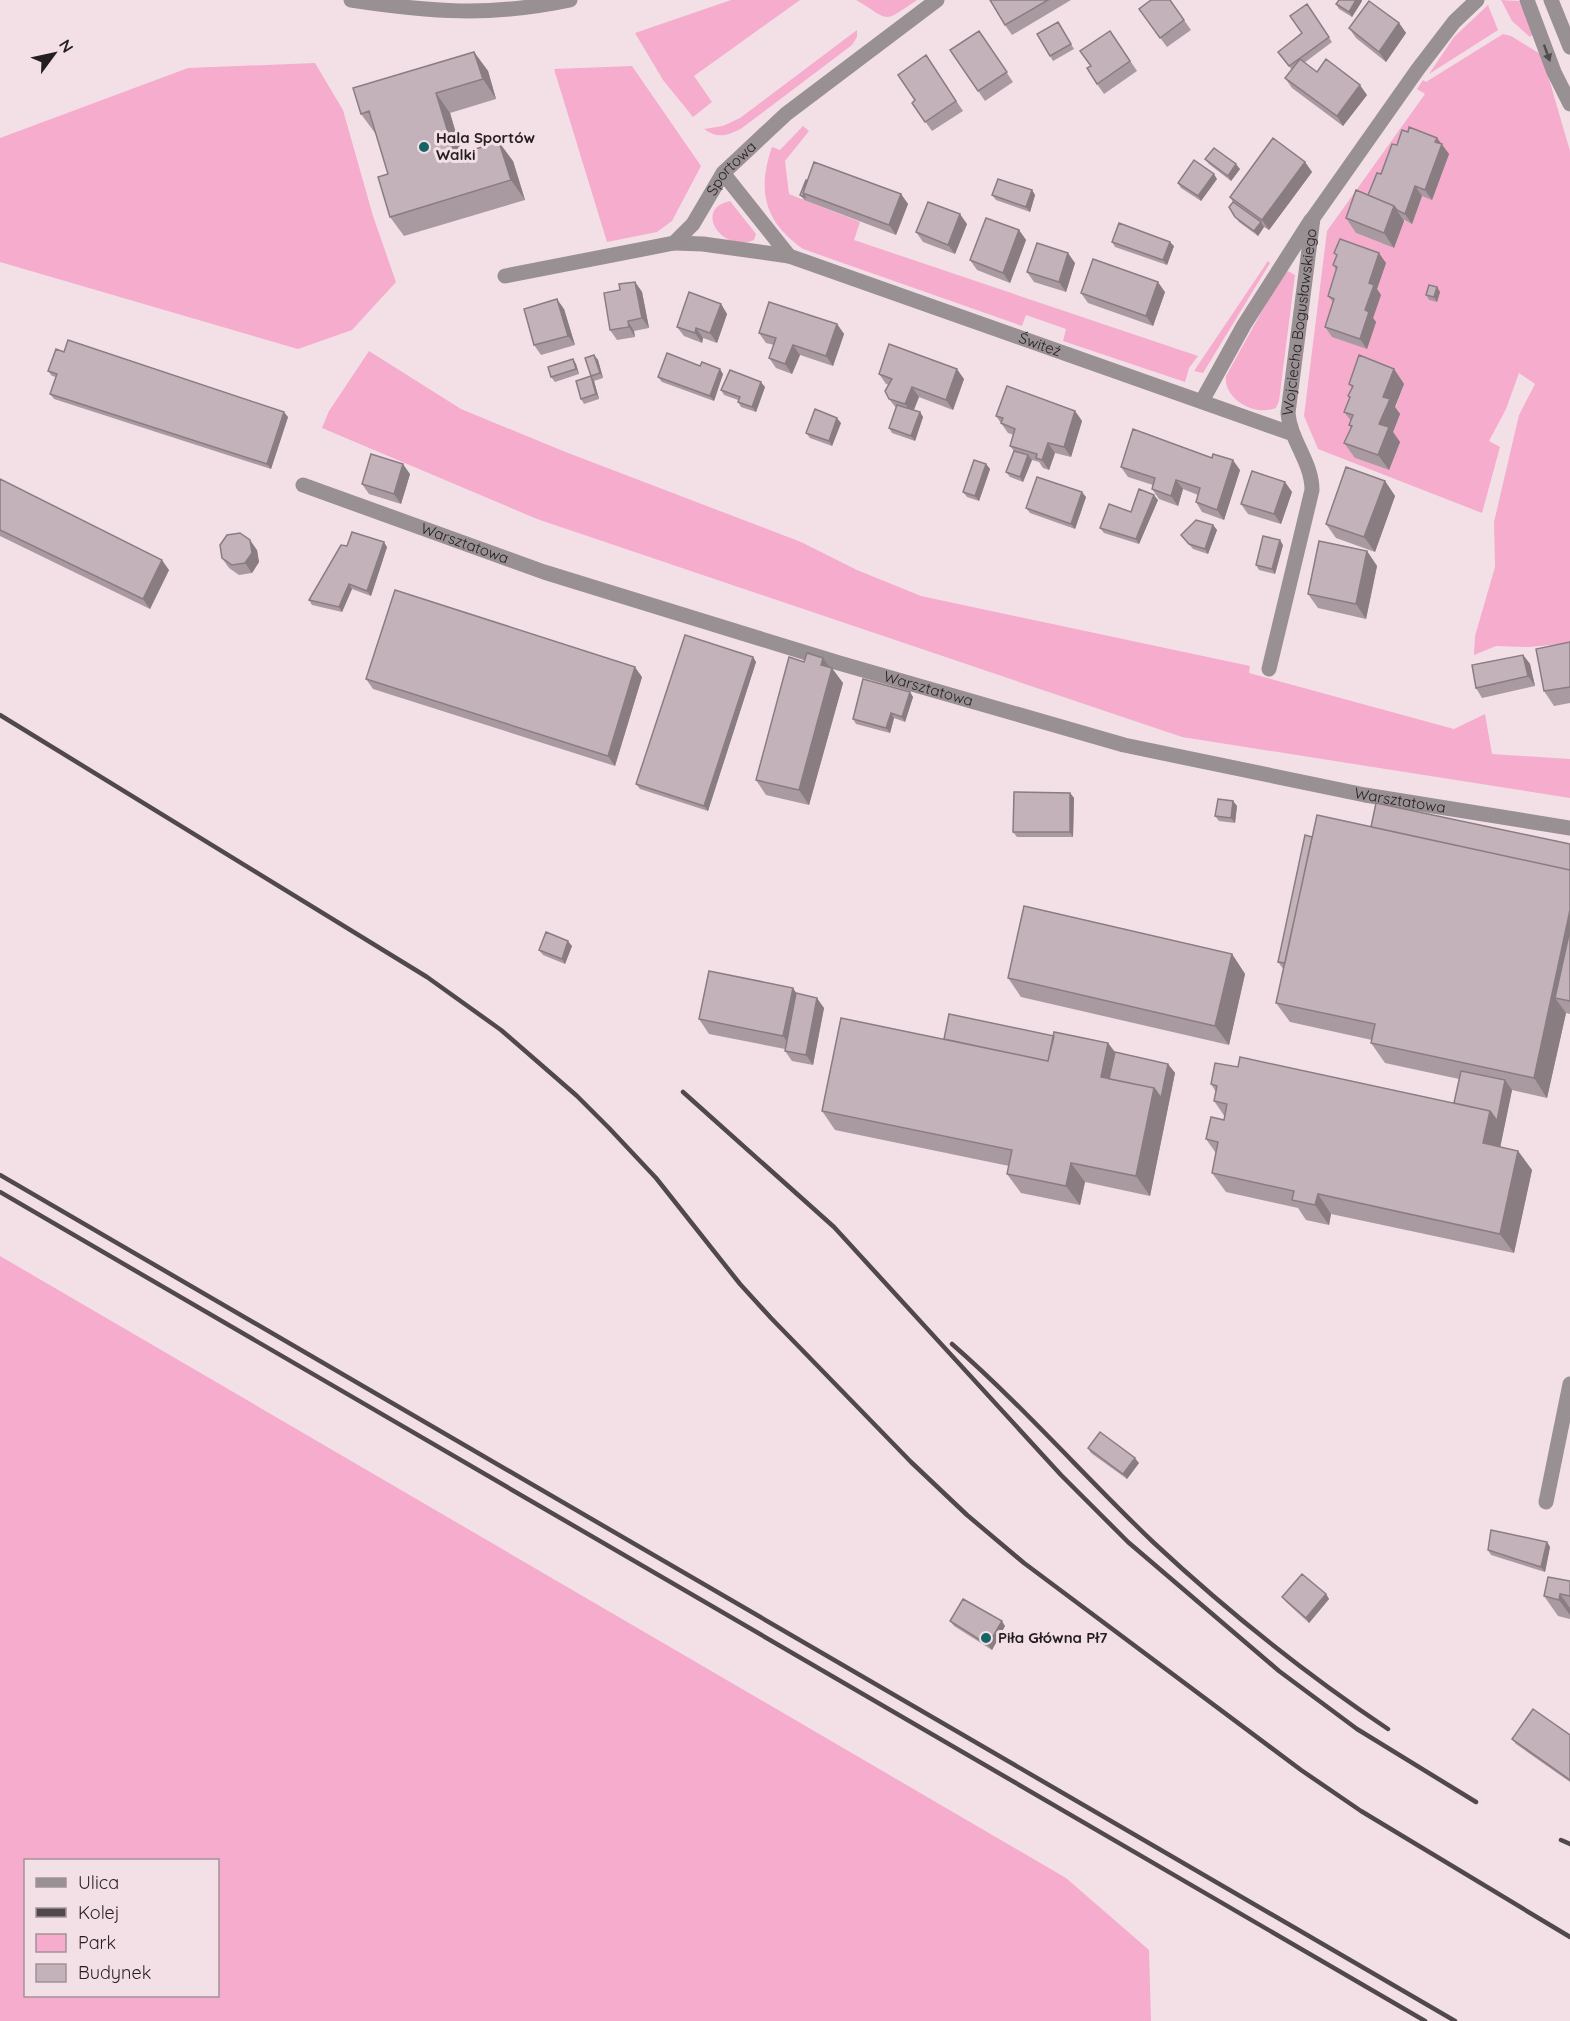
<svg xmlns="http://www.w3.org/2000/svg" width="1570" height="2021" font-family="Quicksand,sans-serif">
<rect width="100%" height="100%" fill="#f3e0e7"/>
<path fill="#f6accd" fill-rule="evenodd" d="M731,0H800L694,76L712,102L693,117L663,80L635,33Z
M856,0H917C880,25 891,20 856,0Z
M1501,0L1519,1L1533,34L1530,37L1512,21Z
M1488,5L1498,30L1429,74L1454,37Z
M857,30V37L852,45L742,128C728,136 717,139 704,129L723,126L740,118Z
M1503,34L1511,36L1542,55L1570,151V643L1530,647L1496,646L1474,655L1475,636L1495,567L1494,522L1519,415L1535,384L1519,373L1506,409L1489,441L1500,447L1482,513L1318,449L1304,416L1327,231L1425,94L1417,89L1423,80L1426,82ZM1448,154L1432,199L1422,196L1412,223L1404,221L1394,248L1356,233ZM1379,283L1376,293L1381,295L1372,320L1332,337ZM1404,384L1394,412L1389,470L1355,458Z
M315,63L343,110L373,216L396,282L352,330L298,349L0,262V138L188,68Z
M632,66L701,166L672,221L657,232L607,242L554,69Z
M803,126L809,131L785,161L789,194L860,222L854,240L1198,356L1189,368L1185,382L1063,341L1066,329L1026,315L1022,326L803,249C764,222 757,190 772,147L780,150Z
M730,201L756,234L754,240C723,254 692,209 730,201Z
M1268,261L1270,263L1203,373L1194,371Z
M1288,271L1295,275L1279,401L1276,408C1255,417 1223,399 1226,376L1282,275Z
M369,351L461,409L563,451L801,542L857,570L921,596L1250,666L1249,673L1454,729L1485,714L1492,754L1570,759V798L1182,737L537,519L322,428L329,411Z
M0,1256L1066,1878L1149,1950L1151,2021H0ZM218,1860V1996H26V1860Z"/>
<g fill="none" stroke-linecap="round" stroke-linejoin="round">
<g stroke="#989093" stroke-width="15">
<path d="M351,0C430,12 490,17 570,0"/>
<path d="M1527,0L1554,72L1570,104"/>
<path d="M1551,0L1570,47"/>
<path d="M723,173L789,256"/>
<path id="s1" d="M674,243L703,244L789,256L1293,434"/>
<path id="s2" d="M505,276L674,243L693,224L723,173L786,114L937,0"/>
<path d="M1202,401L1244,325L1311,220"/>
<path id="s3" d="M303,485L544,572L839,663L1124,745L1365,795L1570,828"/>
<path id="s4" d="M1269,669L1312,490C1312,462 1290,440 1288,413L1313,218L1418,69L1454,22L1477,0"/>
<path d="M1546,1502L1570,1384"/>
</g>
<path stroke="#51484c" stroke-width="4.5" d="M0,715L427,977L501,1030L577,1096L609,1128L656,1178L740,1284L771,1318L911,1462L967,1515L1024,1563L1301,1770L1361,1811L1570,1937
M683,1092L834,1227L1061,1475L1128,1542L1279,1671L1357,1729L1476,1802
M0,1175L1455,2021
M0,1192L1425,2021
M952,1344C1023,1406 1085,1477 1153,1542C1227,1611 1304,1673 1388,1729
M1561,1840L1570,1844"/>
</g>
<path fill="#a999a0" d="M990,0H1071L1012,35L1005,25Z
M1170,0L1191,30L1167,47L1139,9Z
M1339,0H1362V1L1352,17L1339,9L1336,4Z
M1307,4L1332,42L1304,63L1317,72L1367,95L1343,126L1292,88L1285,78L1292,70L1278,52L1302,33Z
M1399,23L1406,33L1386,62L1356,38L1349,28Z
M1061,27L1074,49L1053,61L1050,56Z
M979,31L1013,82L985,101L950,50Z
M1117,41L1137,71L1104,94L1097,84L1091,66Z
M474,52L488,71L496,99L450,113L462,153L513,161L525,200L404,236L390,217L388,174L376,133H375L361,114Z
M926,55L963,111L932,131L912,103L915,100Z
M1408,132L1437,138L1449,154L1432,200L1422,196L1412,224L1404,220V221L1394,248L1356,233L1346,218L1368,195L1381,174L1397,145Z
M1205,159L1240,169L1231,181L1209,164Z
M1305,162L1312,172L1269,230L1264,227L1258,236L1239,222L1235,217L1233,202L1230,197Z
M1217,179L1201,201L1181,188L1178,183Z
M806,180L901,194L908,204L896,235L804,200L800,195Z
M1032,190L1035,195L1030,212L996,200L992,195Z
M967,224L955,254L923,242L916,232Z
M1019,230L1026,240L1010,283L977,270L970,260Z
M1112,242L1174,246L1167,265L1115,247Z
M1334,253L1386,263L1377,289L1381,295L1373,318L1376,322L1367,349L1332,337L1325,327L1333,302L1328,296L1336,270L1333,265L1337,256Z
M1075,263L1066,292L1034,282L1027,272Z
M635,282L642,292L649,328L634,331L635,337L617,340L610,330L620,290Z
M1437,287L1440,292L1437,302L1429,300L1426,295Z
M1165,292L1153,326L1088,303L1081,293Z
M721,304L727,314L717,343L703,338L702,343L684,336L677,327Z
M564,309L575,345L541,355L534,345Z
M837,324L844,334L833,366L800,355L792,374L776,368L769,358L774,345L766,343L759,333Z
M64,352L288,417L271,469L54,399L50,394L56,377L52,376L48,371Z
M594,355L598,360L603,378L594,381L591,376Z
M573,359L576,364L579,374L555,382L551,377Z
M700,366L723,374L714,401L662,382L658,377Z
M1394,369L1404,384L1395,407L1400,414L1393,432L1400,442L1389,470L1355,458L1344,443L1351,428L1349,425L1351,421L1344,412L1350,399L1348,396L1352,388L1349,384Z
M879,374L964,379L953,410L919,397L914,410L920,412L923,417L915,441L892,433L889,428L896,408L889,399V385L886,384Z
M591,376L594,381L599,399L584,404L581,399Z
M765,387L756,412L741,407L738,402V400L724,395L721,390Z
M1075,411L1082,421L1071,457L1055,453L1049,470L1043,468L1039,462L1032,460L1023,482L1010,477L1006,472L1014,451L1010,446L1014,435L1008,433L996,416Z
M841,423L832,446L810,438L806,433Z
M1212,458L1240,470L1224,520L1202,512L1196,502L1198,495L1183,489L1178,506L1159,499L1152,489L1153,485L1128,477L1121,467Z
M986,464L990,469L979,501L967,497L963,492Z
M410,474L401,504L369,494L362,484Z
M0,479L169,570L150,609L0,536Z
M1385,481L1395,496L1375,552L1336,538L1326,524Z
M1285,482L1292,492L1281,524L1248,514L1241,504Z
M1086,497L1075,529L1030,513L1026,508Z
M1158,500L1139,544L1104,533L1100,528L1131,512Z
M1213,525L1217,530L1208,554L1193,549L1181,535Z
M1283,545L1275,574L1259,570L1256,565Z
M347,546L387,547L371,596L352,589L342,612L312,605L309,600Z
M257,550L259,562L252,573L239,575L229,568L222,558Z
M1367,551L1377,566L1366,619L1318,608L1308,594Z
M1570,642V703L1554,706L1544,691Z
M1523,655L1530,664L1535,686L1482,698L1476,688Z
M753,657L756,662L708,811L640,789L636,784Z
M823,658L843,683L809,805L766,795L756,780L804,662Z
M642,677L615,766L373,689L366,679Z
M910,692L913,697L905,722L894,718L890,733L856,724L853,719Z
M1070,793L1074,798L1073,837H1017L1013,832Z
M1233,801L1237,806L1235,823L1219,821L1215,816Z
M1371,827L1570,844V1014L1566,1013L1547,1098L1512,1090L1500,1147L1518,1151L1532,1170L1514,1253L1331,1214L1329,1225L1306,1220L1298,1208L1226,1192L1212,1173L1216,1153L1206,1139L1224,1120L1225,1117L1214,1101L1216,1092L1211,1084L1238,1067L1454,1103L1459,1079L1385,1063L1371,1043L1372,1040L1290,1022L1276,1003L1284,970L1278,962L1312,837Z
M572,946L565,964L543,955L539,950Z
M1232,954L1245,974L1229,1045L1021,997L1008,978Z
M796,993L824,1008L813,1065L792,1061L785,1051V1049L709,1034L699,1019Z
M1054,1036L1108,1043L1115,1052L1168,1064L1175,1073L1150,1196L1085,1182L1080,1205L1021,1193L1007,1174L1009,1166L835,1130L822,1111L944,1039Z
M1088,1448L1139,1463L1127,1479L1091,1453Z
M1547,1542L1550,1547L1545,1572L1491,1555L1488,1550Z
M1570,1581V1619L1558,1616L1544,1596Z
M1326,1594L1329,1599L1309,1623L1286,1602L1282,1597Z
M950,1621L1005,1626L992,1650L954,1626Z
M1570,1735V1782L1516,1744L1512,1739Z"/>
<path fill="#897d82" d="M1356,0H1362V1L1352,17L1349,12Z
M1399,23L1406,33L1386,62L1379,52Z
M474,52L488,71L496,99L483,79Z
M1360,85L1367,95L1343,126L1337,116Z
M436,93L450,113L468,175L455,155Z
M1437,138L1449,154L1432,200L1425,190Z
M499,142L513,161L525,200L511,180Z
M1305,162L1312,172L1269,230L1262,220Z
M1236,164L1240,169L1231,181L1228,176Z
M1214,174L1217,179L1201,201L1198,196Z
M1415,186L1422,196L1412,224L1405,214Z
M1032,190L1035,195L1030,212L1026,207Z
M901,194L908,204L896,235L889,225Z
M1394,206L1404,221L1394,248L1384,233Z
M960,214L967,224L955,254L948,245Z
M1261,222L1264,227L1258,236L1254,231Z
M1019,230L1026,240L1010,283L1003,273Z
M1170,242L1174,246L1167,265L1163,260Z
M1068,253L1075,263L1066,292L1059,282Z
M1379,253L1386,263L1377,289L1381,295L1373,318L1376,322L1367,349L1360,339L1365,310L1369,283Z
M635,282L642,292L649,328L642,318Z
M1158,282L1165,292L1153,326L1146,316Z
M1437,287L1440,292L1437,302L1434,297Z
M557,299L564,309L575,345L568,336Z
M721,304L727,314L717,343L710,333Z
M628,321L634,331L635,337L629,327Z
M837,324L844,334L833,366L826,356Z
M696,328L703,338L702,343L695,333Z
M793,345L800,355L792,374L785,364Z
M594,355L598,360L603,378L600,373Z
M573,359L576,364L579,374L576,369Z
M720,369L723,374L714,401L710,396Z
M957,369L964,379L953,410L946,400Z
M1394,369L1404,384L1395,407L1400,414L1393,432L1400,442L1389,470L1378,455L1379,424L1383,397Z
M591,376L594,381L599,399L596,394Z
M761,382L765,387L756,412L752,407Z
M912,387L919,397L912,414L905,404Z
M1075,411L1082,421L1071,457L1064,447Z
M284,412L288,417L271,469L267,464Z
M920,412L923,417L915,441L911,436Z
M837,418L841,423L832,446L829,441Z
M1048,443L1055,453L1049,470L1042,460Z
M1028,455L1032,460L1023,482L1020,477Z
M1233,460L1240,470L1224,520L1217,510Z
M403,464L410,474L401,504L394,494Z
M986,464L990,469L979,501L975,496Z
M1176,480L1183,489L1178,506L1171,496Z
M1385,481L1395,496L1375,552L1364,537Z
M1285,482L1292,492L1281,524L1274,514Z
M1082,492L1086,497L1075,529L1071,524Z
M1154,495L1158,500L1139,544L1136,539Z
M1213,525L1217,530L1208,554L1205,549Z
M250,540L257,550L259,562L252,573L245,563Z
M1280,540L1283,545L1275,574L1272,569Z
M384,542L387,547L371,596L367,591Z
M1367,551L1377,566L1366,619L1356,604Z
M162,560L169,570L150,609L143,599Z
M349,584L352,589L342,612L339,607Z
M1523,655L1530,664L1535,686L1528,676Z
M753,657L756,662L708,811L704,806Z
M823,658L832,670V668L843,683L809,805L799,790Z
M635,667L642,677L615,766L608,756Z
M910,692L913,697L905,722L902,717Z
M891,713L894,718L890,733L886,728Z
M1070,793L1074,798L1073,837L1070,832Z
M1233,801L1237,806L1235,823L1231,818Z
M1570,910V993L1555,998L1566,1013L1547,1098L1534,1078Z
M568,941L572,946L565,964L562,959Z
M1232,954L1245,974L1229,1045L1215,1026Z
M793,988L803,1003L794,1051L783,1036Z
M817,998L824,1008L813,1065L806,1055Z
M1108,1043L1122,1062L1116,1089L1101,1077Z
M1168,1064L1175,1073L1150,1196L1136,1176L1154,1088Z
M1505,1080L1512,1090L1497,1163L1483,1143L1490,1111Z
M1518,1151L1532,1170L1514,1253L1500,1234Z
M1071,1163L1085,1182L1080,1205L1066,1186Z
M1318,1194L1331,1214L1329,1225L1315,1205Z
M1135,1458L1139,1463L1127,1479L1123,1474Z
M1547,1542L1550,1547L1545,1572L1541,1567Z
M1326,1594L1329,1599L1309,1623L1306,1618Z
M1560,1594L1570,1608V1615L1559,1600Z
M1002,1621L1005,1626L992,1650L988,1645Z"/>
<path fill="#c4b2ba" stroke="#897d82" stroke-width="1.5" d="M990,0H1048L1005,25Z
M1151,0H1170L1184,20L1160,38L1139,9Z
M1339,0H1356L1349,12L1336,4Z
M1369,1L1399,23L1379,52L1349,28Z
M1307,4L1329,37L1289,66L1278,52L1302,33L1290,16Z
M1058,22L1071,44L1050,56L1037,34Z
M979,31L1007,72L978,91L950,50Z
M1110,31L1130,61L1097,84L1087,68L1091,66L1080,51Z
M474,52L483,79L436,93L455,155L499,142L511,180L390,217L378,177L388,174L369,111L361,114L353,88Z
M926,55L956,101L925,122L912,103L915,100L898,75Z
M1300,59L1317,72L1326,59L1360,85L1337,116L1285,78Z
M1409,127L1437,138L1435,142L1442,144L1425,190L1415,186L1405,214L1397,210L1394,206L1368,195L1377,173L1381,174L1392,144L1397,145L1402,130L1408,132Z
M1273,138L1305,162L1262,220L1230,197Z
M1214,148L1236,164L1228,176L1205,159Z
M1194,160L1214,174L1198,196L1178,183Z
M814,162L901,194L889,225L803,193Z
M998,179L1032,190L1026,207L992,195Z
M806,180H807L803,193L805,197L800,195Z
M1356,190L1394,206L1384,233L1346,218Z
M928,202L960,214L948,245L916,232Z
M1233,202L1261,222L1254,231L1235,217L1229,207Z
M986,218L1019,230L1003,273L970,260Z
M1119,223L1170,242L1163,260L1112,242Z
M1340,239L1379,253L1369,283L1374,285L1365,310L1369,312L1360,339L1325,327L1334,299L1328,296L1337,267L1333,265L1337,255L1334,253Z
M1037,243L1068,253L1059,282L1027,272Z
M1093,259L1158,282L1146,316L1081,293Z
M635,282L642,318L628,321L629,327L610,330L604,293L620,290L619,284Z
M1429,285L1437,287L1434,297L1426,295Z
M689,292L721,304L710,333L696,328L695,333L677,327Z
M557,299L568,336L534,345L524,309Z
M769,302L837,324L826,356L793,345L785,364L769,358L776,338L759,333Z
M68,340L284,412L267,464L50,394L57,374L48,371L56,349L64,352Z
M889,344L957,369L946,400L912,387L905,404L889,399L885,391L892,379L879,374Z
M667,353L700,366L702,362L720,369L710,396L658,377Z
M594,355L600,373L591,376L585,358Z
M1359,355L1394,369L1383,397L1390,399L1379,424L1389,427L1378,455L1344,443L1352,426L1349,425L1353,415L1344,412L1350,397L1348,396L1353,386L1349,384Z
M573,359L576,369L551,377L548,367Z
M730,370L761,382L752,407L738,402L740,397L721,390Z
M591,376L596,394L581,399L576,381Z
M1007,386L1075,411L1064,447L1048,443L1042,460L1036,458L1037,454L1010,446L1015,429L1001,423L1003,418L996,416Z
M897,405L920,412L911,436L889,428Z
M815,409L837,418L829,441L806,433Z
M1133,429L1212,458L1213,454L1233,460L1217,510L1196,502L1200,488L1176,480L1171,496L1152,489L1155,478L1121,467Z
M1014,451L1028,455L1020,477L1006,472Z
M371,454L403,464L394,494L362,484Z
M974,460L986,464L975,496L963,492Z
M1346,467L1385,481L1364,537L1326,524Z
M1252,471L1285,482L1274,514L1241,504Z
M1037,477L1082,492L1071,524L1026,508Z
M0,479L162,560L143,599L0,530Z
M1139,489L1154,495L1136,539L1100,528L1109,504L1131,512Z
M1196,520L1213,525L1205,549L1189,544L1181,535Z
M352,532L384,542L367,591L349,584L339,607L309,600L341,545L347,546Z
M240,533L250,540L252,553L245,563L232,565L222,558L220,545L227,535Z
M1263,536L1280,540L1272,569L1256,565Z
M1319,541L1367,551L1356,604L1308,594Z
M395,590L635,667L608,756L366,679Z
M685,635L753,657L704,806L636,784Z
M1570,642V687L1544,691L1536,649Z
M807,653L823,658L821,665L832,668L799,790L756,780L789,657L804,662Z
M1523,655L1528,676L1476,688L1472,665Z
M863,679L910,692L902,717L891,713L886,728L853,719Z
M1014,792L1070,793V832H1013Z
M1218,799L1233,801L1231,818L1215,816Z
M1376,803L1570,844V870L1371,827Z
M1317,815L1570,870V910L1534,1078L1371,1043L1375,1024L1276,1003Z
M1305,835L1312,837L1285,963L1278,962Z
M1024,906L1232,954L1215,1026L1008,978Z
M1570,930V1001L1555,998Z
M546,932L568,941L562,959L539,950Z
M709,971L793,988L783,1036L699,1019Z
M796,993L817,998L806,1055L785,1051Z
M949,1014L1054,1036L1048,1061L944,1039Z
M841,1018L1048,1061L1054,1032L1108,1043L1101,1077L1154,1088L1136,1176L1071,1163L1066,1186L1007,1174L1012,1150L822,1111Z
M1115,1052L1168,1064L1161,1098L1154,1088L1109,1079Z
M1240,1057L1490,1111L1483,1143L1518,1151L1500,1234L1318,1194L1315,1205L1292,1200L1294,1191L1212,1173L1218,1142L1206,1139L1211,1117L1224,1120L1227,1104L1214,1101L1217,1086L1211,1084L1215,1063L1238,1067Z
M1461,1071L1505,1080L1497,1121L1490,1111L1454,1103Z
M1100,1432L1135,1458L1123,1474L1088,1448Z
M1491,1530L1547,1542L1541,1567L1488,1550Z
M1302,1574L1326,1594L1306,1618L1282,1597Z
M1548,1577L1570,1581V1596L1560,1594L1559,1600L1544,1596Z
M963,1599L1002,1621L988,1645L950,1621Z
M1533,1709L1570,1735V1780L1512,1739Z"/>
<defs><path id="oneway-solid" d="M-6-.8H1V-3.2L6.5 0L1 3.2V.8H-6Z" transform="scale(1.5)"/></defs>
<use fill="#534c4f" href="#oneway-solid" transform="translate(1547 53) rotate(70)"/>
<g fill="#156566" stroke="#f3e0e7" stroke-width="2">
<circle cx="424" cy="147" r="6"/>
<circle cx="986" cy="1638" r="6"/>
</g>
<g text-anchor="middle" stroke-width="6" stroke-linejoin="round" paint-order="stroke">
<g font-size="15" font-weight="bold" fill="#251e21" stroke="#f3e0e7" text-anchor="start">
<text x="436" y="143">Hala Sportów<tspan x="436" dy="17">Walki</tspan></text>
<text x="998" y="1643">Piła Główna Pł7</text>
</g>
<g font-size="15" fill="#251e21" stroke="#f3e0e7">
<text dy="5" stroke="none"><textPath href="#s2" startOffset="267">Sportowa</textPath></text>
<text dy="5" stroke="none"><textPath href="#s4" startOffset="357">Wojciecha Bogusławskiego</textPath></text>
<text dy="5" stroke="none"><textPath href="#s1" startOffset="382">Świteź</textPath></text>
<text dy="5" stroke="none"><textPath href="#s3" startOffset="172">Warsztatowa</textPath></text>
<text dy="5" stroke="none"><textPath href="#s3" startOffset="658">Warsztatowa</textPath></text>
<text dy="5" stroke="none"><textPath href="#s3" startOffset="1143">Warsztatowa</textPath></text>
</g>
</g>
<rect x="24" y="1859" width="195" height="138" fill="#f3e0e7" stroke="#a19298" stroke-width="1.5"/>
<rect x="36" y="1878" width="30" height="9" fill="#989093" stroke="#a19298" stroke-width="1.5"/>
<text x="78" y="1889" font-size="18" fill="#251e21">Ulica</text>
<rect x="36" y="1908" width="30" height="9" fill="#51484c" stroke="#a19298" stroke-width="1.5"/>
<text x="78" y="1919" font-size="18" fill="#251e21">Kolej</text>
<rect x="36" y="1934" width="30" height="18" fill="#f6accd" stroke="#a19298" stroke-width="1.5"/>
<text x="78" y="1949" font-size="18" fill="#251e21">Park</text>
<rect x="36" y="1964" width="30" height="18" fill="#c4b2ba" stroke="#a19298" stroke-width="1.5"/>
<text x="78" y="1979" font-size="18" fill="#251e21">Budynek</text>
<g transform="translate(54 54) rotate(57)" stroke="#f3e0e7" stroke-width="4.5" paint-order="stroke">
<path d="M0-4.5L10 22L0 15L-10 22Z" fill="#251e21"/>
<text y="-9" font-size="16" font-weight="bold" text-anchor="middle" fill="#251e21">N</text>
</g>
</svg>
